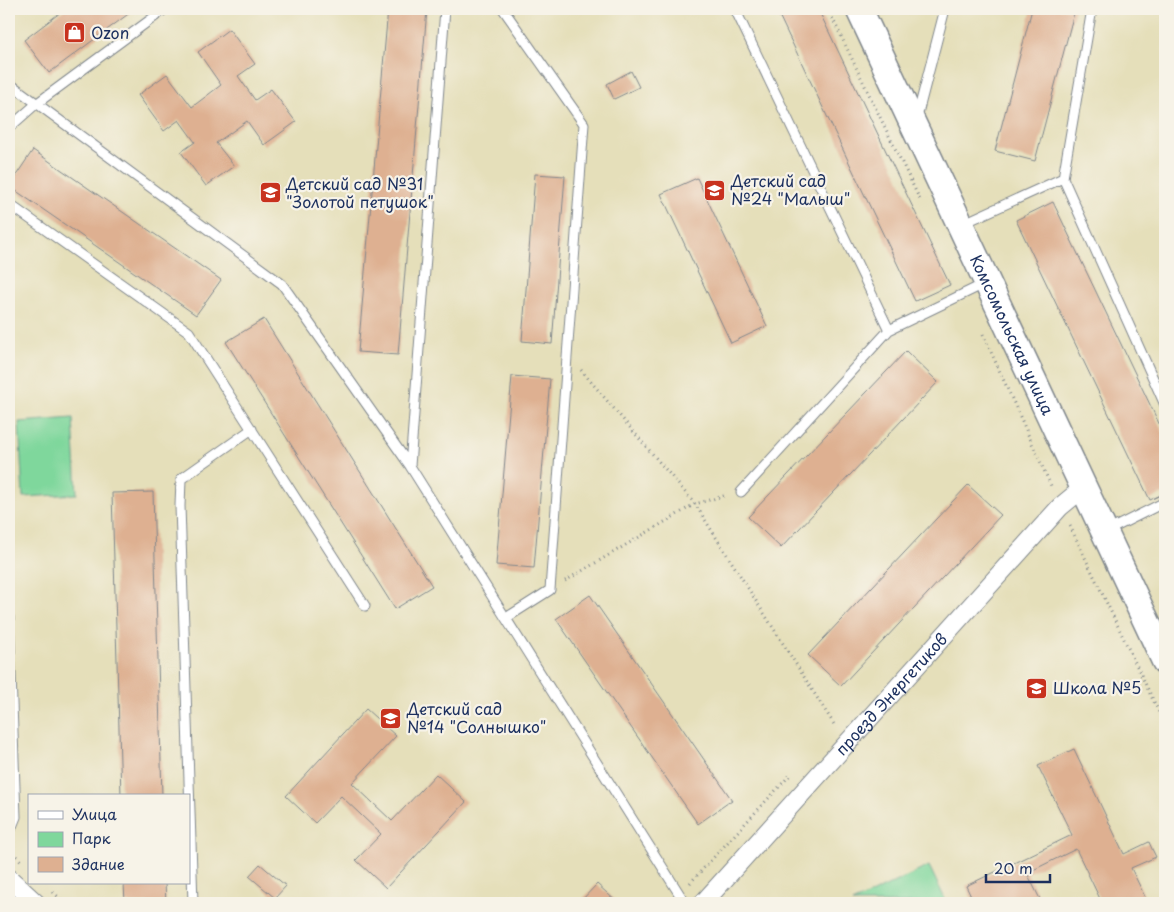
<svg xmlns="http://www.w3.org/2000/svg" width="1174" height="912" font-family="'Playpen Sans',sans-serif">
<rect width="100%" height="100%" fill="#f7f3e8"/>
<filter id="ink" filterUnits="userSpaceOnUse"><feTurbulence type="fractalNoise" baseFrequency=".02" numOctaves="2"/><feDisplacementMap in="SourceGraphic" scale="10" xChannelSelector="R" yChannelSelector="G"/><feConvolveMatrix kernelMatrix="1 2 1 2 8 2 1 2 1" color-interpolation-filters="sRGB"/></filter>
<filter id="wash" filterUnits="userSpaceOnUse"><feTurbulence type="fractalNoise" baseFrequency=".0096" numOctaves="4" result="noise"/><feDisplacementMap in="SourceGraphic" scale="20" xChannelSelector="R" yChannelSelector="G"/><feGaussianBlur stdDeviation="1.12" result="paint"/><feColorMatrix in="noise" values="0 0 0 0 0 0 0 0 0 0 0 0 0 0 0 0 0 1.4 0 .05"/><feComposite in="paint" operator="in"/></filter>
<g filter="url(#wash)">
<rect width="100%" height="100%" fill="#e5dfba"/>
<path fill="#7fd79c" stroke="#4d837d" d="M73,418L77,494L23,497L19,422Z
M929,866L947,903H852Z"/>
<g id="blocks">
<path fill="#deb091" d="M65,9H135L49,73L24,40Z
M388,9H427L398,355L358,352Z
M776,9H818L950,285L915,301Z
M1032,9H1075L1035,161L995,151Z
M229,29L255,64L238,76L255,100L271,89L296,122L264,145L247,121L216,143L234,166L206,186L181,152L195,142L179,120L164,131L138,95L167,74L192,107L221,85L198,52Z
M631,71L639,87L614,99L607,84Z
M33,150L221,280L196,315L9,186Z
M535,174L565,176L552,344L522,341Z
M697,178L767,326L731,343L661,194Z
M1053,202L1165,436V493L1150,500L1016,220Z
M264,319L432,586L395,609L226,342Z
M906,351L938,382L781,548L748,517Z
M512,376L550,379L534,568L496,565Z
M968,485L1001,515L841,686L808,655Z
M153,492L162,796H121L112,493Z
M590,595L732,800L698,824L556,619Z
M366,709L396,736L352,783L392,821L436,774L466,802L386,888L356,860L381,834L341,796L315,823L286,796Z
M1074,749L1124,854L1149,842L1152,849L1156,857L1131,868L1148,903H1102L1076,849L1027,873L1042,903H974L966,886L1072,835L1038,766Z
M260,864L286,886L275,898L249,876Z
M124,883H165L166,903H125Z
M597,884L618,903H579Z"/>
</g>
</g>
<g filter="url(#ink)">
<use href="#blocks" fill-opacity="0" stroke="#80878c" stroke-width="1"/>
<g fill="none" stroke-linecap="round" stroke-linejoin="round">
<defs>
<path id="lane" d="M503,9L584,124L550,590L506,618
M735,9L889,330
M9,83L282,284L410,466L685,903
M917,117L945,9
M9,128L36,104L165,9
M1063,178L1165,405
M9,204L189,332L365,606
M962,224L1063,178L1092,9
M410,466L445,9
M741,492L889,330L986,283
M1107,531L1165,502
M9,617L16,817L9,834
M193,903L180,506L181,479L252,429"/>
<g id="street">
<path d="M9,878L36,903"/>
<path id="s1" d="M703,903L1060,507L1083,488"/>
</g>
<g id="secondary">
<path id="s2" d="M859,9L1165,661"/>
</g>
</defs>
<use href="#lane" stroke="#80878c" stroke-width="11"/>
<use href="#street" stroke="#80878c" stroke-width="20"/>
<use href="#secondary" stroke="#80878c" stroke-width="29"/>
<path stroke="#80878c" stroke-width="3" stroke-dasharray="1 4" stroke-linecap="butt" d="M828,9L921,202
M983,334L1052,488
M581,370L695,504L835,726
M1070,526L1165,725
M565,581L695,504L727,495
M9,849L23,863
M690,883L791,774
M53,892L65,903"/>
<use href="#lane" stroke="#fff" stroke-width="9"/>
<use href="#street" stroke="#fff" stroke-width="18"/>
<use href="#secondary" stroke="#fff" stroke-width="26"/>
</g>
</g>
<defs>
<symbol id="shop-square" viewBox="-11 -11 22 22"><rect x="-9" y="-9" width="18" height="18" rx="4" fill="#c8321e" stroke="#f7f3e8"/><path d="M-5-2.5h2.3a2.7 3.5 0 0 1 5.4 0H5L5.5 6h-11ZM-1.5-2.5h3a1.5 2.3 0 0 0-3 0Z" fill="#fff"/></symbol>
<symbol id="school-square" viewBox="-11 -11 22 22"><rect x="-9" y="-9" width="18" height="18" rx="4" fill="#c8321e" stroke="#f7f3e8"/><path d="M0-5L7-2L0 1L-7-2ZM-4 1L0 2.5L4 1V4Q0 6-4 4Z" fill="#fff"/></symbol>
</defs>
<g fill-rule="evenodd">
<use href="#shop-square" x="62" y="20" width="25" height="25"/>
<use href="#school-square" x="702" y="178" width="25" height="25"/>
<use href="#school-square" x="258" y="180" width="25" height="25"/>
<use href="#school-square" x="1024" y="676" width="25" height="25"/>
<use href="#school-square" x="378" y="706" width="25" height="25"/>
</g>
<g text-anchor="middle" stroke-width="4.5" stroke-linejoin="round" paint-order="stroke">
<g font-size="16" fill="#1b2f5e" stroke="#f7f3e8" text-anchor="start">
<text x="91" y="39">Ozon</text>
<text x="731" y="187">Детский сад<tspan x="731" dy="18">№24 "Малыш"</tspan></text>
<text x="286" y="190">Детский сад №31<tspan x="286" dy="18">"Золотой петушок"</tspan></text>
<text x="1053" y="694">Школа №5</text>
<text x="407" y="715">Детский сад<tspan x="407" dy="18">№14 "Солнышко"</tspan></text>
</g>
<g font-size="16" fill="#1b2f5e" stroke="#f7f3e8">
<text dy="6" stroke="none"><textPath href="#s2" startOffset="360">Комсомольская улица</textPath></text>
<text dy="6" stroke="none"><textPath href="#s1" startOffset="281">проезд Энергетиков</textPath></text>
</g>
</g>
<rect width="1174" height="912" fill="none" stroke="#f7f3e8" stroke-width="30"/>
<rect x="28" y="794" width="162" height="90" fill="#f7f3e8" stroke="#9fa5b1"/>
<rect x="38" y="811" width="25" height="8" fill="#ffffff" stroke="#9fa5b1"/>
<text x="72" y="820" font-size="15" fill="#1b2f5e">Улица</text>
<rect x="38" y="832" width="25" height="15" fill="#7fd79c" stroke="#9fa5b1"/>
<text x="72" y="844" font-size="15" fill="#1b2f5e">Парк</text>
<rect x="38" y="857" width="25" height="15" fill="#deb091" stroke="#9fa5b1"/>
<text x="72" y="870" font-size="15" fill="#1b2f5e">Здание</text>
<path d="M986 874v8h64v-8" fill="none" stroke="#1b2f5e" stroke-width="2.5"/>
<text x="994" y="874" font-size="15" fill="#1b2f5e" stroke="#f7f3e8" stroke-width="4" paint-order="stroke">20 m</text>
</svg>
